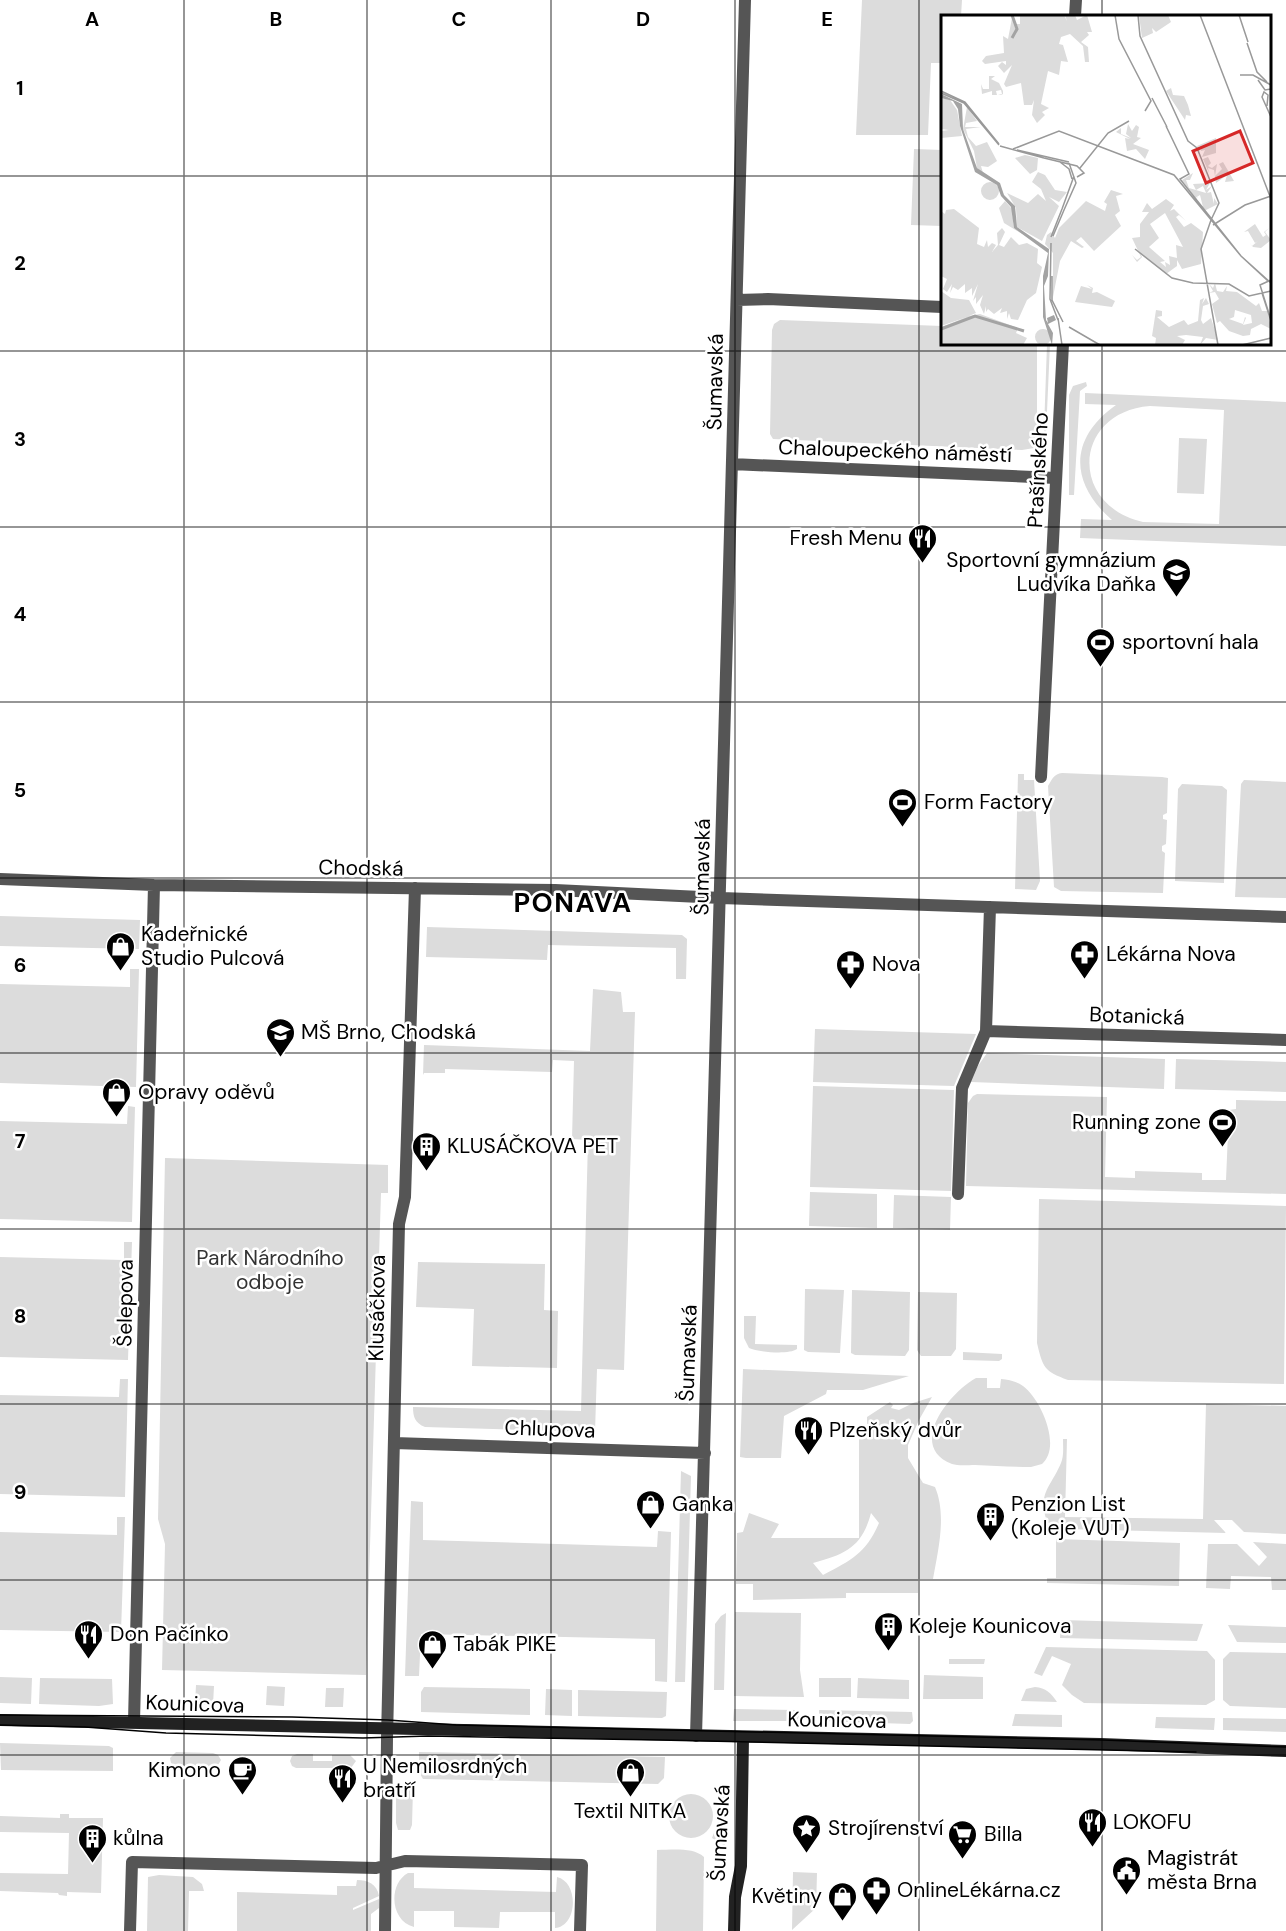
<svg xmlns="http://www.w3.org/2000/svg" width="1286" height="1931" font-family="'DM Sans',sans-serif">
<rect width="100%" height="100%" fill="#fff"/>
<path fill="#dcdcdc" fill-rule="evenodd" d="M862,0H962L961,16H942V63H931L928,135H856Z
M914,149L942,150V226L911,225Z
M780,320L942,326V344H1037V427L1034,448L1022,450L773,439L770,434L772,330L774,324Z
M1047,344H1050L1045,457L1043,458Z
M1086,382L1087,386L1080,391L1074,495H1069V395L1073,386Z
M1085,393L1286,402V546L1080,538L1081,519L1112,520C1069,483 1069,438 1116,405L1085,404ZM1150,406L1224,410L1219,524L1143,522C1068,505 1073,412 1150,406Z
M1179,438L1207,439L1204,494L1177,493Z
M1062,773L1162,777L1168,778L1167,813L1163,815V819L1167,820L1166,844L1162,846V851L1165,853L1163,893L1061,891L1054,887L1048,786C1052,779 1054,774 1062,773Z
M1018,774H1024V780H1034L1040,881L1036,890L1015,889Z
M1244,780L1286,782V898L1235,897L1241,784Z
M1182,784L1222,786L1227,790L1224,883L1175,881L1178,789Z
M0,916L140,920L139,949L0,946Z
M427,927L682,935L687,939L686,979H676V948L548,945L547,960L426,957Z
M130,969H139L136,1087L0,1083V984L130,987Z
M593,989L621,992L623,1012H635L624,1370L597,1369L595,1432L425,1427C415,1423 413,1417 413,1407L581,1411L588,1140L572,1139L574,1061L553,1060L552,1072L445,1069V1073H424L423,1075L424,1045L590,1051Z
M815,1029L976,1034L954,1086L813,1082Z
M987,1053L1165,1059L1164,1089L971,1082V1076Z
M1176,1059L1286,1062V1092L1175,1089Z
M813,1086L954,1090L951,1191L810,1187Z
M977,1094L1107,1097L1105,1177L1135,1178V1171L1202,1173V1180H1226L1229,1110L1236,1109V1100L1286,1101V1194L966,1186L968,1103L973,1096Z
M128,1106L135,1107L132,1222L0,1219V1121L127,1124Z
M165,1158L388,1165V1193H381L366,1675L162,1670L165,1544L158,1519Z
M810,1192L877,1194V1228L809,1226Z
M894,1195L951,1197L950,1230L893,1228Z
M1039,1199L1286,1206L1284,1384L1068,1380C1044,1371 1043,1368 1037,1343Z
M124,1242H132L128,1360L0,1357V1257L124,1260Z
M418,1262L545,1264L544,1310L558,1311L557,1368L472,1366L474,1309L416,1307Z
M805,1289L844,1290L840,1353L808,1352L804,1350Z
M852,1290L910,1292L909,1350L905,1356L855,1355L851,1353Z
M918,1292L957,1293L956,1349L951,1356H921L917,1350Z
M744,1316H756L755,1344L797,1345V1349C789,1355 758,1352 749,1348L744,1338Z
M963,1352L1002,1354V1359L999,1361L963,1360Z
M743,1369L909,1376L863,1390H827L826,1394L784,1416L781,1458H746L740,1457Z
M976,1378H987V1388H1000L1001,1379C1009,1380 1016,1381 1023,1386C1041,1399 1062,1447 1042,1464L1031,1467C1012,1467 994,1466 975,1465C968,1465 958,1466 952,1464C906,1446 950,1392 976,1378Z
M120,1379H128L125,1497L0,1494V1395L119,1397Z
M932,1397L919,1420L908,1445V1458L923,1483L935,1487C947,1515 938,1551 933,1579H918V1593H846V1598L753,1600V1584H736L737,1533L743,1532L749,1513L779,1524L771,1538H859V1433H867V1417L890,1402L893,1405L891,1408L899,1410L913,1403ZM871,1513L879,1523C866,1553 852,1560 823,1575L813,1563C846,1554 862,1547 871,1513Z
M1206,1404L1286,1406V1534L1244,1532L1232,1520H1214L1226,1533L1065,1529L1057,1528L1047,1522C1037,1493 1051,1487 1061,1463C1064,1456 1063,1447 1063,1439H1067L1065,1517L1203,1519Z
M681,1471L691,1476L685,1682H675Z
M411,1501L423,1502V1540L657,1547L658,1531L671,1532L667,1682L655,1681V1639L421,1634L419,1676H405Z
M117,1517H125L121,1632L0,1630V1532L117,1535Z
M1056,1539L1180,1543L1179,1586L1047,1583V1578H1056Z
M1253,1542L1286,1544V1590H1272L1271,1577L1231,1576L1230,1589L1206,1588L1208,1544H1237L1259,1566L1267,1557Z
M735,1612L801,1613L800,1670L804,1697L734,1696Z
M726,1613L724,1690H714L715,1624L721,1616Z
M1061,1620L1203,1624L1197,1641L1060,1638Z
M1228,1625L1286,1627V1643L1237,1642Z
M1046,1647L1207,1651L1215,1660V1700L1206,1705L1084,1703L1072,1695L1062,1685L1071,1664L1052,1656L1042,1676L1034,1673Z
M1230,1652L1286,1653V1708L1230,1706L1223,1700V1659Z
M949,1659H985L984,1664H949Z
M924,1675L983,1677V1699H923Z
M0,1677L32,1678L31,1704L0,1703Z
M40,1678L112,1679L113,1704L99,1706L39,1704Z
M819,1678H851V1697H819Z
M858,1678L909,1680V1699L857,1698Z
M196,1685L214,1686L213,1705L195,1704Z
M267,1686L285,1687L284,1706L266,1705Z
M424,1687L530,1689V1715L421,1712V1692Z
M1035,1687C1046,1688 1051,1693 1057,1702L1021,1701L1026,1689Z
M326,1688H344L343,1707H325Z
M546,1689L572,1690V1716L545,1715Z
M578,1690L667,1692L666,1716L662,1718L578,1716Z
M734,1709L796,1710L801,1721H733Z
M819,1710L912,1712L913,1721L910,1724L819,1721Z
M1015,1714L1062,1715V1727L1012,1726Z
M1156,1717L1215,1718L1214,1730L1155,1728Z
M1223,1718L1286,1719V1732L1223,1730Z
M0,1743L109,1746L113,1748V1771L1,1770Z
M176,1752L213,1753L218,1755L221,1760L218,1765L213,1767H176L171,1763L170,1758Z
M419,1752L665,1757L664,1778L658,1784L423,1779L419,1772Z
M297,1754H313V1761H332V1755H350L356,1761L351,1768H296L292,1766L290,1761L292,1756Z
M410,1787L413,1789L412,1825L410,1830H398L396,1823V1789Z
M669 1816a22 22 0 1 1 44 0a22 22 0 1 1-44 0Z
M724,1795L725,1846L712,1838L720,1817V1799Z
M60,1814H69V1818H103L101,1893L67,1892V1896L59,1895L58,1893L0,1891V1873L68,1874L69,1833L0,1832V1816L60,1818Z
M657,1850C672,1850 693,1847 704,1857L703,1931H656Z
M793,1872L817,1873L816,1908L792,1930Z
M408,1873H414V1888L556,1892L557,1877C579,1882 578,1926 555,1928V1912H500L499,1928L454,1927V1911H414V1927C390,1921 388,1884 408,1873Z
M159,1875L193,1877L202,1884L204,1891H189L188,1931H147L148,1877Z
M357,1880C368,1880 377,1884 379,1896L353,1908V1910L379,1899V1908L371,1914V1931H237V1892L337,1895V1886H356Z"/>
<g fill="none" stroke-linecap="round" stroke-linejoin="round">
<path stroke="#555" stroke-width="12" d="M1075,16L1076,0
M737,300L768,299L942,307
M732,464L1056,478
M1041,777L1063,344
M0,879L154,885L555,890L721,898L1286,917
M990,907L986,1031L1286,1040
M958,1194L962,1088L986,1031
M394,1443L705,1453
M134,1722L154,885
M696,1736L745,0
M130,1931L132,1862L376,1868L405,1861L582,1865L580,1931
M385,1931L387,1738L399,1224L405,1197L415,888"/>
<path stroke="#222" stroke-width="12" d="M0,1720L1101,1744L1286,1751
M734,1931L735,1897L741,1866L743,1737"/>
<path stroke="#000" stroke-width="1.5" d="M0,1715L292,1717L388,1720L456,1725L1103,1740L1286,1747
M0,1725L85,1727L166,1733L363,1738L428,1736L659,1740L1196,1752"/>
</g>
<path fill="none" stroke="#000" stroke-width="1.5" stroke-opacity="0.55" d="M184,0V1931M367,0V1931M551,0V1931M735,0V1931M919,0V1931M1102,0V16M0,176H942M1270,176H1286M1102,344V1931M0,351H1286M0,527H1286M0,702H1286M0,878H1286M0,1053H1286M0,1229H1286M0,1404H1286M0,1580H1286M0,1755H1286"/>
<defs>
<symbol id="restaurant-pin" viewBox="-11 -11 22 30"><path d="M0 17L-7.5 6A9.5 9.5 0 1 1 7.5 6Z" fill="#000" stroke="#fff"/><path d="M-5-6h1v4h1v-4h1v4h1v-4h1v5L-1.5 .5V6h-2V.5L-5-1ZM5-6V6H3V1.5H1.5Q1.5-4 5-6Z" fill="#fff"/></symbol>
<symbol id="school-pin" viewBox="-11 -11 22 30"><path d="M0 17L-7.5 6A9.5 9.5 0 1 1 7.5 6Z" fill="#000" stroke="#fff"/><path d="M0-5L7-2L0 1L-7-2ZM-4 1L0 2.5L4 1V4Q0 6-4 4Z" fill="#fff"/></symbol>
<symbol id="stadium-pin" viewBox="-11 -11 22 30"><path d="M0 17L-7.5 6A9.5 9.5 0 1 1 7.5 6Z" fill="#000" stroke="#fff"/><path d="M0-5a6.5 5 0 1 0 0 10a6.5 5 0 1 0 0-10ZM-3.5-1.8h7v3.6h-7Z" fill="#fff"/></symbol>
<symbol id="shop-pin" viewBox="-11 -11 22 30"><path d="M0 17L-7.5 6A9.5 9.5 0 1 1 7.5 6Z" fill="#000" stroke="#fff"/><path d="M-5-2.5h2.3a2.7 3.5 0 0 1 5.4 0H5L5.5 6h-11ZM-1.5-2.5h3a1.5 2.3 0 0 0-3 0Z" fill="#fff"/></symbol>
<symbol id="pharmacy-pin" viewBox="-11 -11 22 30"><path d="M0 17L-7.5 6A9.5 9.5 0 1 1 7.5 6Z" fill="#000" stroke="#fff"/><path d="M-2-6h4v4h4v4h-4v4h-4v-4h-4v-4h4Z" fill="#fff"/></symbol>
<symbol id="building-pin" viewBox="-11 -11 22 30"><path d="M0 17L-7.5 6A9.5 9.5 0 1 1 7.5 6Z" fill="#000" stroke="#fff"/><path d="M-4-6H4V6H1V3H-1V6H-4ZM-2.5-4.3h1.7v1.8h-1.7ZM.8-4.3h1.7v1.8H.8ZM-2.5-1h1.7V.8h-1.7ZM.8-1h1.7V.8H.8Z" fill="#fff"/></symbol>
<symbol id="cafe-pin" viewBox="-11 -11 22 30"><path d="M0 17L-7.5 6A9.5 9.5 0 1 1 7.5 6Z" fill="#000" stroke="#fff"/><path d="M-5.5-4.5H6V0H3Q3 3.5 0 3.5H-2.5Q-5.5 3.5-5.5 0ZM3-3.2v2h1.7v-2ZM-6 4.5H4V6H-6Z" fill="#fff"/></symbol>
<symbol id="sight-pin" viewBox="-11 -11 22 30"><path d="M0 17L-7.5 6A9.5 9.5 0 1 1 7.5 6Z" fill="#000" stroke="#fff"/><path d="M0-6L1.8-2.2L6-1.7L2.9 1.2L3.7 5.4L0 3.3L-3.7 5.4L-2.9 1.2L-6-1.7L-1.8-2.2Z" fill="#fff"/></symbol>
<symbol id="supermarket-pin" viewBox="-11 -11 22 30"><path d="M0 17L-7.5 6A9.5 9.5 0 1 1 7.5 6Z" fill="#000" stroke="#fff"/><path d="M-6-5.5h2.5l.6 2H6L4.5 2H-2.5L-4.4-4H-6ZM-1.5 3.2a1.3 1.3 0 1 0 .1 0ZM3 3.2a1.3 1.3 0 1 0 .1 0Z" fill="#fff"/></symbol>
<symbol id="civic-pin" viewBox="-11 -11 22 30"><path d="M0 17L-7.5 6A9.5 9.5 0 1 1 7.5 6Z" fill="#000" stroke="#fff"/><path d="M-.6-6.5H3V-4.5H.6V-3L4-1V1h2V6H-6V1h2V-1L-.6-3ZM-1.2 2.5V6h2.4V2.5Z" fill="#fff"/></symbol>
</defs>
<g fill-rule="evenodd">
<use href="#restaurant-pin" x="906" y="522" width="33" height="45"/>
<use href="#school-pin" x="1160" y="556" width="33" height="45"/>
<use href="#stadium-pin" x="1084" y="626" width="33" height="45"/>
<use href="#stadium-pin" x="886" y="786" width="33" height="45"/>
<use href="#shop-pin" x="104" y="930" width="33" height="45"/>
<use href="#pharmacy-pin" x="1068" y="938" width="33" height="45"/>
<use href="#pharmacy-pin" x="834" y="948" width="33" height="45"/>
<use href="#school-pin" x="264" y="1016" width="33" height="45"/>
<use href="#shop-pin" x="100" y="1076" width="33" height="45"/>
<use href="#stadium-pin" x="1206" y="1106" width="33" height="45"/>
<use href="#building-pin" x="410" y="1130" width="33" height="45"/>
<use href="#restaurant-pin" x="792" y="1414" width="33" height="45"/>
<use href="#shop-pin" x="634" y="1488" width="33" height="45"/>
<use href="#building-pin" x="974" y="1500" width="33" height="45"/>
<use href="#building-pin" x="872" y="1610" width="33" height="45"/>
<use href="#restaurant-pin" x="72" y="1618" width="33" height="45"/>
<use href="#shop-pin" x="416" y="1628" width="33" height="45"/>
<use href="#cafe-pin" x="226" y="1754" width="33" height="45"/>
<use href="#shop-pin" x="614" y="1756" width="33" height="45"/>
<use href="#restaurant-pin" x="326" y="1762" width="33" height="45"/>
<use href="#restaurant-pin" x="1076" y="1806" width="33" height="45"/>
<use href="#sight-pin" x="790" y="1812" width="33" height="45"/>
<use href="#supermarket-pin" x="946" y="1818" width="33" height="45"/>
<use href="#building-pin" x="76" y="1822" width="33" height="45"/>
<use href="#civic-pin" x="1110" y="1854" width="33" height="45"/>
<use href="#pharmacy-pin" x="860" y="1874" width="33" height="45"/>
<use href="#shop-pin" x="826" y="1880" width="33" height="45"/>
</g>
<g text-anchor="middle" stroke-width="5" stroke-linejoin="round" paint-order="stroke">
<g font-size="21" fill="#000" stroke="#fff">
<text transform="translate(715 382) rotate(-89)" y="7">Šumavská</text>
<text transform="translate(895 451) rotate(2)" y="7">Chaloupeckého náměstí</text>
<text transform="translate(1038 470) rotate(-87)" y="7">Ptašínského</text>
<text transform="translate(702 867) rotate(-89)" y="7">Šumavská</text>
<text transform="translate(361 868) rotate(1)" y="7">Chodská</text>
<text transform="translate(1137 1016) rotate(2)" y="7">Botanická</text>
<text transform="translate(125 1303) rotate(-89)" y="7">Šelepova</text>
<text transform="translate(377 1308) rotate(-89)" y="7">Klusáčkova</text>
<text transform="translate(688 1353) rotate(-88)" y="7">Šumavská</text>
<text transform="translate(550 1429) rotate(2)" y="7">Chlupova</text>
<text transform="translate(195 1704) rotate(2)" y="7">Kounicova</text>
<text transform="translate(837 1720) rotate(1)" y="7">Kounicova</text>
<text transform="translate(720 1833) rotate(-87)" y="7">Šumavská</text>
</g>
<g font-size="21" fill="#000" stroke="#fff" text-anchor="start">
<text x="902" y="545" text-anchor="end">Fresh Menu</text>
<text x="1156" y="567" text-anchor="end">Sportovní gymnázium<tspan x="1156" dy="24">Ludvíka Daňka</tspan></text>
<text x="1122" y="649">sportovní hala</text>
<text x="924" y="809">Form Factory</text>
<text x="141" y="941">Kadeřnické<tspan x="141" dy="24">Studio Pulcová</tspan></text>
<text x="1106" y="961">Lékárna Nova</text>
<text x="872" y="971">Nova</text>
<text x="301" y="1039">MŠ Brno, Chodská</text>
<text x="138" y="1099">Opravy oděvů</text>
<text x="1201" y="1129" text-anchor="end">Running zone</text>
<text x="447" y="1153">KLUSÁČKOVA PET</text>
<text x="829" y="1437">Plzeňský dvůr</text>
<text x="672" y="1511">Ganka</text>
<text x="1011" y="1511">Penzion List<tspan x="1011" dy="24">(Koleje VUT)</tspan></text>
<text x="909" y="1633">Koleje Kounicova</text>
<text x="110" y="1641">Don Pačínko</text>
<text x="453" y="1651">Tabák PIKE</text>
<text x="363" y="1773">U Nemilosrdných<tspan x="363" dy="24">bratří</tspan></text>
<text x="221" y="1777" text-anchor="end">Kimono</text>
<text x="630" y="1818" text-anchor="middle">Textil NITKA</text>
<text x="1113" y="1829">LOKOFU</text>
<text x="828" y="1835">Strojírenství</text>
<text x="984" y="1841">Billa</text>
<text x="113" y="1845">kůlna</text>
<text x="1147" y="1865">Magistrát<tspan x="1147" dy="24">města Brna</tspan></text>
<text x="897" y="1897">OnlineLékárna.cz</text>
<text x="822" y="1903" text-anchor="end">Květiny</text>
</g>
<g font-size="21" fill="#333" stroke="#fff">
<text x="270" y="1265">Park Národního<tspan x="270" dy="24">odboje</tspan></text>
</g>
<g font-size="27" font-weight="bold" letter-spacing="1.5" fill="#000" stroke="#fff">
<text x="573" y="912">PONAVA</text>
</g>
</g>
<g transform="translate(941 15)">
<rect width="330" height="330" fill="#fff"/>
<path d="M79,0H123L126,6L124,0H134L136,5L146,0L151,17H146L148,20L140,27L147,32L148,47H144L142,31L129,19L120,22L118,29L122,30L127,47L120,46L118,60L107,56L100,89L108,93L101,97L104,100L96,108L91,100L93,85L91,90H83L80,68L65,72L63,69L71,50L63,58L57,51L61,47L65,50V46L44,49L41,46L45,41L63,38L62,21L67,24L71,3L74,9H79ZM198,0H227L230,7L215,17L211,13L212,18L201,23ZM48,61H54L50,64L58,68L62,76V79L60,80H57L61,79L60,75L55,76L56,80H51V76L41,79L40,69L42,74H48ZM230,73L232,80L243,81L247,90L250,101L245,100L244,105L225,76ZM0,83L9,85L16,95L21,121L0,123V116L8,115L0,114ZM26,92L36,106L25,108L24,112H40L25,114L27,122L35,131L46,127L56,146L47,152L40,151L42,158L36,153L33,136L22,114ZM187,109L191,116L195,110L198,112L196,122L200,123L192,129L208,135L204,144L195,134L186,136L184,123L189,124L175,117L180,113V119L190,123L185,119ZM275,123V138L261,142L264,135L260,136L258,130L259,137L256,131ZM84,140L97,143L96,155L89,159L74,143ZM267,142L270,148L267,151L271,153L276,149L274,161L281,154L278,149L282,147L293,166L284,167L286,160L275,168L273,155L267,153L268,158L262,144ZM97,157L104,160L114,175L126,177L118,187L108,182L118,191L101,226L76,212L75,193L66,178L87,188L97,179L105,186L100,174L91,167ZM252,158L249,165H245L248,173L265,178L262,171L255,175L252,169L269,168L265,175L271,171L266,178L270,177L273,189V183L277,189L263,196L255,184V183L257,182L255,184L262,192L259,180L254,183L241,165ZM40 176a9 9 0 1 1 18 0a9 9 0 1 1-18 0ZM170,175L182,179L175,181L179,196L174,200L180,211L153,236L140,222L135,226L143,232L141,233L130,226L119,246L112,282V238L104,229L106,220L110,217L114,223L118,213L145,186L164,196L166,189L163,187ZM225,184L233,190L229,196L233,194L245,206L238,200L235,202L243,212L250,208L262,217L260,249L241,254L236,245V251L225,259L199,238L201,242L196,247L191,240L196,245L200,242L191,223L199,222V209L208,197H201L206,188L211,194ZM224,198L242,232L235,230L236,243L228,241L229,250L224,247L225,252L219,247L224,246L208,232L218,223L209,209ZM64,186L71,194L73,213L98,229L63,208L58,193ZM13,194L38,213L36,229L43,232L46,225L47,232L51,228L55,230L51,237L57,230L56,218L61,213L64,217L58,230L63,232L70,222L78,230L86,228L97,234L96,248L101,252L95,278L86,285L77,305L70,304L68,298L66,304V296L59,298L61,293L53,299L47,294L45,297V291L43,299L39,290L42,280L35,289V282L32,286L37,269L31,281V273L24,278V269L17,275L12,272L9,278L11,269L6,277L2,274L6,264L0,261V196L4,199L5,195ZM314,209L322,222L325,220L323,217L328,213L324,217L330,225L320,233L312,232L308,227L311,231L317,226L314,228L307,216L303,217ZM274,268L276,276L282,277L286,271L285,276L296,277L315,291L318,288L321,296H327L330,314L320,309L310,314L309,320L302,321L288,316L279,306L276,308L271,289L278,284L274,277L268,278L272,276L268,269L272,273ZM294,295L310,300L311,308L302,310L305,303L304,302L302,309L288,304L293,302ZM146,270L152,273L151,278L156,277L174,286L171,292L134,287L140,271L151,274ZM0,276L10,283L28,285L35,298L28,301L39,299L77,313L75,318L86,323L82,330H0V312L26,302L0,311ZM263,283L261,289L265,283L268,289L262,291L260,305L262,309L270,303L277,325L265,323L259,330L262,322L245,320L236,321L244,325L241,330H214L215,323L211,321L215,295L221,296V301L216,302L228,312L243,305L247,310L257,306L259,285ZM94 322a8 8 0 1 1 16 0a8 8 0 1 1-16 0Z" fill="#dcdcdc" fill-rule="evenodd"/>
<path d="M0,79L21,89L22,114L36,153L59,168L63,180L74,191L76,212L108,234L107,261L103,271L105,305L107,308L106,303L113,300L115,305L107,309L112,318L111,330L102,302V261L107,238L73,213L70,192L60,181L56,170L34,157L19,111L17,94L12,86L0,83Z" fill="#a3a3a3"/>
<path fill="none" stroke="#a3a3a3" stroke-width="3" d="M71,0L76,14L71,23M0,314L34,301L83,316"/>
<path fill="none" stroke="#999" stroke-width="1.5" d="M174,0L178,24L210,86L204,96M197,0L199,21L247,126L256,133L278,188L270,205M259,0L330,184M298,0L307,27M306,28L316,57L326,67M299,60H312L330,70M317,65L324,75L330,74M0,76L24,87L58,129M0,78L23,88L58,130M211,83L226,112M326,91L327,80L323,77L321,82L330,102M225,111L248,159L239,164L300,241L327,266M59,131L103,143M72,134L118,116L233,160L300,241L330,268M76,135L128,147M103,143L136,151L143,158L136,162M119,147L128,154L131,164M139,153L167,118L188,106M121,194L133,161M123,195L135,168L128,148M270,205L260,234L277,330M272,210L304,190L330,181M112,221L123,195M110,222L121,194M110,228L109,284L117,305M194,234L231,263L252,268L288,269L308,281L330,276M111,261V285L122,307M330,265L319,270L330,305M321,278L330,306M117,303L121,330M128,312L159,330M278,330H297M301,330L330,323"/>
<path fill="#d62828" fill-opacity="0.15" stroke="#d62828" stroke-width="3" d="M299,116L312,148L265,168L252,136Z"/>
<rect width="330" height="330" fill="none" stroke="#000" stroke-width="3"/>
</g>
<g font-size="20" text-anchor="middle" font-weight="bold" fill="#000" stroke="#fff" stroke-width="5" stroke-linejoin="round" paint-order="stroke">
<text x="92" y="26">A</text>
<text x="276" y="26">B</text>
<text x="459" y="26">C</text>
<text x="643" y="26">D</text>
<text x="827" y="26">E</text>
<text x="20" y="95">1</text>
<text x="20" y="270">2</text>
<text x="20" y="446">3</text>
<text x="20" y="621">4</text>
<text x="20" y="797">5</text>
<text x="20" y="972">6</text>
<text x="20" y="1148">7</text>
<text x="20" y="1323">8</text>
<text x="20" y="1499">9</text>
</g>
</svg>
